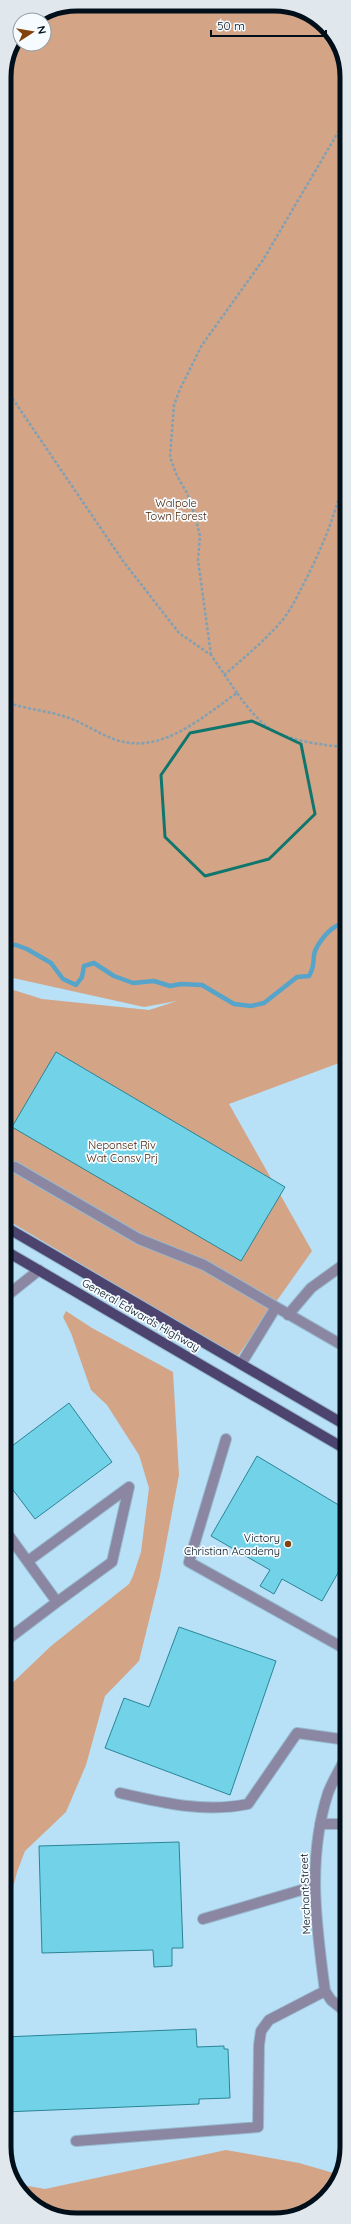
<svg xmlns="http://www.w3.org/2000/svg" width="351" height="2224" font-family="Quicksand,sans-serif">
<rect width="100%" height="100%" fill="#b8e0f6"/>
<path fill="#d4a486" d="M77,4L293,6L329,29L347,72V1060L229,1104L312,1251L237,1357L4,1218V987L42,999L149,1010L177,1001L144,1007L4,976V72L20,37V44H44V20H33L49,9Z
M66,1311L92,1328L173,1372L179,1475L160,1576L139,1661L105,1696L86,1765L66,1812L25,1851L17,1872L4,1923V1691L51,1646L129,1584L133,1576L141,1552L149,1488L139,1455L107,1405L91,1390L71,1333L63,1317Z
M226,2150L299,2163L337,2174L329,2195L307,2212L279,2220L58,2218L22,2195L17,2184L45,2189Z"/>
<g fill="none" stroke-linecap="round" stroke-linejoin="round">
<path stroke="#57a4cb" stroke-width="4.5" d="M4,945H16L27,949L51,963L63,979L76,985L82,977L84,966L94,963L114,976L133,983L154,981L170,986L181,984L202,985L234,1004L251,1006L264,1003L297,977L309,976C316,964 312,959 315,951C321,938 333,924 347,922"/>
</g>
<path fill="#72d3e8" stroke="#298596" d="M56,1052L285,1187L241,1261L12,1127Z
M69,1403L112,1462L35,1519L4,1478V1452Z
M257,1456L347,1510V1557L322,1601L282,1579L274,1594L260,1586L270,1570L211,1536Z
M179,1627L276,1661L230,1795L105,1748L124,1698L149,1707Z
M179,1842L183,1948H172V1966L154,1967L153,1950L42,1953L39,1846Z
M196,2029L197,2047L224,2046V2049H228L230,2098L199,2099V2104L4,2112V2037Z"/>
<g fill="none" stroke-linecap="round" stroke-linejoin="round">
<defs>
<path id="minor" d="M15,1167L139,1239L204,1265L276,1307L241,1364
M4,1298L39,1270
M276,1307L347,1348
M288,1315L311,1288L347,1262
M226,1439L189,1562L347,1650
M4,1529L57,1602L112,1562L129,1487
M28,1561L129,1487
M4,1642L57,1602
M347,1755C341,1767 333,1780 328,1793C307,1858 316,1924 325,1991L331,2000L347,2013
M120,1793C163,1803 205,1813 248,1804L297,1733L347,1740
M320,1824H347
M203,1919L315,1886
M76,2141L258,2127L259,2045L261,2031L269,2020L325,1991"/>
<path id="major" d="M4,1226L347,1426
M4,1250L347,1450"/>
</defs>
<use href="#minor" stroke="#97bace" stroke-width="12"/>
<use href="#major" stroke="#97bace" stroke-width="12"/>
<path stroke="#80a1b3" stroke-width="2.5" stroke-dasharray="3 2" stroke-linecap="butt" d="M4,386L123,561L179,633L211,655L237,693
M211,655L198,560L200,536L195,516L187,493L177,476L170,457L174,405L180,389L202,345L263,260L347,117
M224,675C244,658 263,642 280,623C289,613 296,599 302,587C323,547 340,505 347,461
M4,701C26,710 46,710 66,717C84,723 99,734 116,740C162,755 202,717 237,693C245,704 254,716 265,725C281,740 326,746 347,747"/>
<use href="#minor" stroke="#8b86a1" stroke-width="10"/>
<use href="#major" stroke="#4c436f" stroke-width="10"/>
</g>
<path fill="none" stroke="#0f766e" stroke-width="3" stroke-linejoin="round" d="M252,721L301,744L315,814L269,859L205,876L165,837L161,775L190,733Z"/>
<circle fill="#83410c" stroke="#f5fbff" stroke-width="1.5" cx="288" cy="1544" r="4"/>
<g text-anchor="middle" stroke-width="3.5" stroke-linejoin="round" paint-order="stroke">
<g font-size="11" fill="#4a2001" stroke="#f5fbff">
<text x="176" y="507">Walpole<tspan x="176" dy="13">Town Forest</tspan></text>
<text x="122" y="1149">Neponset Riv<tspan x="122" dy="13">Wat Consv Prj</tspan></text>
</g>
<g font-size="11" fill="#000f19" stroke="#f5fbff">
<text transform="translate(141 1315) rotate(30)" y="4">General Edwards Highway</text>
<text transform="translate(305 1894) rotate(-92)" y="4">Merchant Street</text>
</g>
<g font-size="11" fill="#000f19" stroke="#f5fbff" text-anchor="end">
<text x="280" y="1542">Victory<tspan x="280" dy="13">Christian Academy</tspan></text>
</g>
</g>
<path d="M0 0H351V2224H0ZM77 11H274A66 66 0 0 1 340 77V2147A66 66 0 0 1 274 2213H77A66 66 0 0 1 11 2147V77A66 66 0 0 1 77 11Z" fill="#e1e8ed" fill-rule="evenodd"/>
<path fill="none" stroke="#000f19" stroke-width="5" d="M77 11H274A66 66 0 0 1 340 77V2147A66 66 0 0 1 274 2213H77A66 66 0 0 1 11 2147V77A66 66 0 0 1 77 11Z"/>
<g transform="translate(32 32) rotate(78)"><circle r="19" fill="#f5fbff" stroke="#939da3"/>
<path d="M0-3L7 15L0 10L-7 15Z" fill="#83410c"/>
<text y="-6" font-size="11" font-weight="bold" text-anchor="middle" fill="#000f19">N</text>
</g>
<path d="M211 30v6h115v-6" fill="none" stroke="#000f19" stroke-width="2"/>
<text x="217" y="30" font-size="12" fill="#000f19" stroke="#f5fbff" stroke-width="3" paint-order="stroke">50 m</text>
</svg>
